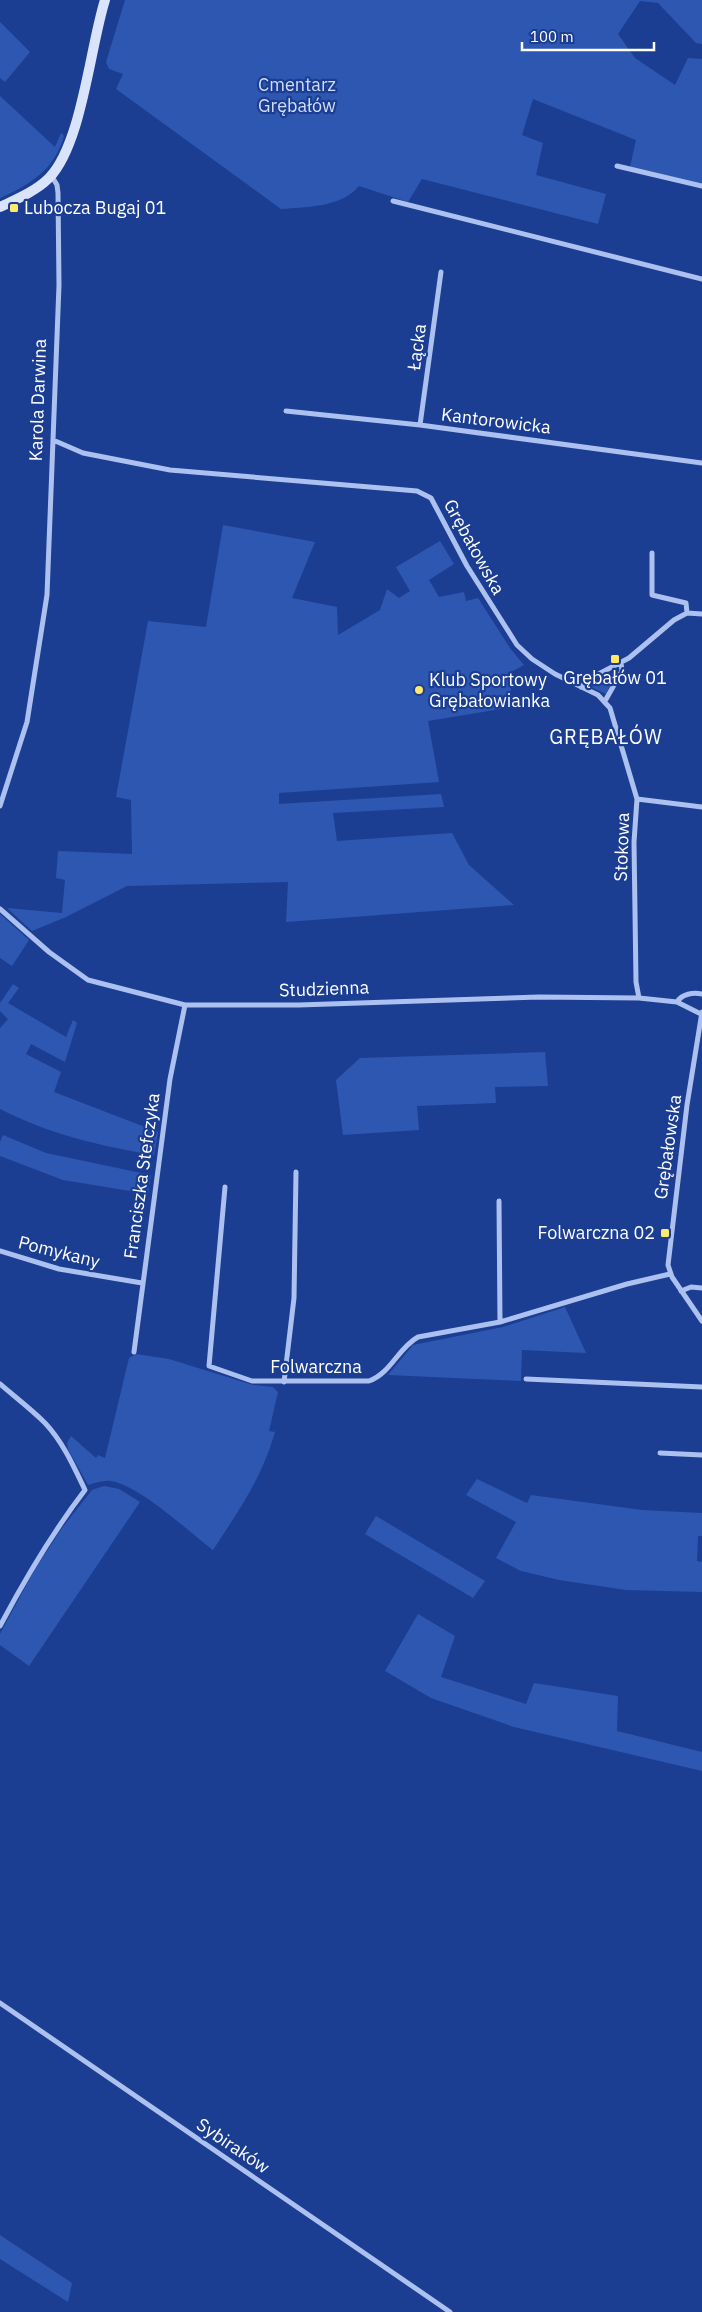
<svg xmlns="http://www.w3.org/2000/svg" width="702" height="2312" font-family="'IBM Plex Sans',sans-serif">
<rect width="100%" height="100%" fill="#1b3e93"/>
<path fill="#2e57b2" d="M125,0H702V44L696,43L658,3L640,1L618,34L635,58L675,85L688,58L702,59V184L630,167L636,140L533,99L522,135L543,143L536,175L606,194L598,224L422,179L408,202L359,186C342,207 307,207 281,209L116,89L123,74L109,69L106,62Z
M0,22L30,52L5,82L0,78Z
M0,96L55,147L61,133L64,136C55,169 30,185 0,198Z
M223,525L315,542L292,598L337,607L338,635L380,610L387,589L399,598L410,591L396,567L440,541L454,564L429,580L439,597L464,592L466,601L478,598L510,648L524,665L509,673L513,707L428,721L439,782L279,793V804L441,794L444,807L333,813L337,841L452,833L469,865L514,905L286,922L288,882L127,886L66,917L32,931L7,908L62,913L65,880L56,878L58,851L132,854L131,800L116,797L148,621L206,627Z
M616,671V674L606,694L591,687V683Z
M0,914L29,940L12,966L0,958Z
M13,984L19,988L8,1003L66,1037L73,1020L77,1023L65,1062L31,1044L26,1054L61,1072L54,1092L158,1132L154,1155C100,1146 49,1134 0,1109V1028L8,1019L0,1011V1003Z
M545,1052L548,1086L495,1087L496,1103L417,1106L419,1130L343,1135L336,1080L360,1058Z
M3,1135L46,1153L151,1175L148,1194L63,1180L0,1156V1142Z
M565,1307L586,1353L522,1350L521,1381L388,1375L413,1345L503,1327Z
M136,1354L169,1359L253,1385L273,1387L278,1392L269,1431L275,1432C261,1480 239,1510 213,1550C189,1532 139,1485 111,1481C103,1480 95,1483 88,1485L68,1449L67,1443L71,1436L96,1458L98,1455L105,1458L129,1358Z
M477,1479L527,1503L531,1495L642,1510L702,1513V1536H698L697,1561L702,1562V1592L626,1590L559,1580L521,1571L496,1558L516,1522L466,1495Z
M104,1486L119,1489L140,1502L29,1666L0,1645V1634L35,1569L62,1528L92,1490Z
M376,1516L485,1581L473,1598L365,1534Z
M418,1614L455,1636L441,1677L526,1704L534,1683L618,1696L617,1731L702,1752V1771L514,1727L431,1698L385,1671Z
M0,2235L72,2283L68,2302L0,2259Z"/>
<g fill="none" stroke-linecap="round" stroke-linejoin="round">
<path stroke="#acc1ef" stroke-width="5" d="M617,166L702,186
M393,201L702,279
M286,411L420,425L702,463
M420,425L441,272
M53,440L83,453L170,470L417,491L431,498L467,566L517,645L532,659L555,674L598,695L610,708L637,799L634,842L636,982L639,998
M652,553V595L686,603L687,613
M581,687L591,678L629,658L674,620L687,613L702,614
M605,701L622,671L621,663
M637,799L702,807
M0,806L27,722L47,595L59,285L58,193L57,185L51,175
M0,909L49,952L88,980L185,1005H299L539,997L639,998L677,1002L701,1014
M677,1002C682,994 693,992 702,994
M702,1012L687,1105L668,1265L672,1277L702,1321
M225,1187L209,1366L252,1381H369C391,1373 398,1348 418,1337L500,1322L627,1284L670,1274
M499,1201L500,1322
M0,1251L59,1269L142,1283
M681,1291L691,1287L702,1288
M134,1352L170,1079L185,1005
M526,1379L702,1387
M284,1382L294,1298L296,1172
M0,1384C15,1397 31,1409 45,1423C63,1442 74,1467 85,1490C52,1533 25,1579 0,1626
M660,1453L702,1455
M0,2003L450,2312"/>
<path stroke="#d9e3fb" stroke-width="10" d="M0,207C17,199 36,191 49,178C82,144 90,47 105,0"/>
</g>
<g fill="#ffe96a" stroke="#1b3e93" stroke-width="2">
<rect x="9" y="203" width="10" height="10" rx="2.5"/>
<rect x="610" y="654" width="10" height="10" rx="2.5"/>
<circle cx="419" cy="690" r="5"/>
<rect x="660" y="1228" width="10" height="10" rx="2.5"/>
</g>
<g text-anchor="middle" stroke-width="4.5" stroke-linejoin="round" paint-order="stroke">
<g font-size="18" fill="#d2dffb" stroke="#1b3e93">
<text x="297" y="91">Cmentarz<tspan x="297" dy="21">Grębałów</tspan></text>
</g>
<g font-size="18" fill="#fff" stroke="#1b3e93" text-anchor="start">
<text x="24" y="214">Lubocza Bugaj 01</text>
<text x="615" y="684" text-anchor="middle">Grębałów 01</text>
<text x="429" y="686">Klub Sportowy<tspan x="429" dy="21">Grębałowianka</tspan></text>
<text x="655" y="1239" text-anchor="end">Folwarczna 02</text>
</g>
<g font-size="18" fill="#fff" stroke="#1b3e93">
<text transform="translate(417 347) rotate(-82)" y="6">Łącka</text>
<text transform="translate(38 400) rotate(-88)" y="6">Karola Darwina</text>
<text transform="translate(496 421) rotate(7)" y="6">Kantorowicka</text>
<text transform="translate(474 547) rotate(61)" y="6">Grębałowska</text>
<text transform="translate(622 847) rotate(-88)" y="6">Stokowa</text>
<text transform="translate(324 989) rotate(-2)" y="6">Studzienna</text>
<text transform="translate(668 1147) rotate(-82)" y="6">Grębałowska</text>
<text transform="translate(142 1176) rotate(-82)" y="6">Franciszka Stefczyka</text>
<text transform="translate(59 1252) rotate(14)" y="6">Pomykany</text>
<text x="316" y="1373">Folwarczna</text>
<text transform="translate(233 2146) rotate(34)" y="6">Sybiraków</text>
</g>
<g font-size="20" letter-spacing="1" fill="#fff" stroke="#1b3e93">
<text x="606" y="744">GRĘBAŁÓW</text>
</g>
</g>
<path d="M522 42v8h132v-8" fill="none" stroke="#ffffff" stroke-width="2.5"/>
<text x="530" y="42" font-size="15" fill="#ffffff" stroke="#1b3e93" stroke-width="4" paint-order="stroke">100 m</text>
</svg>
